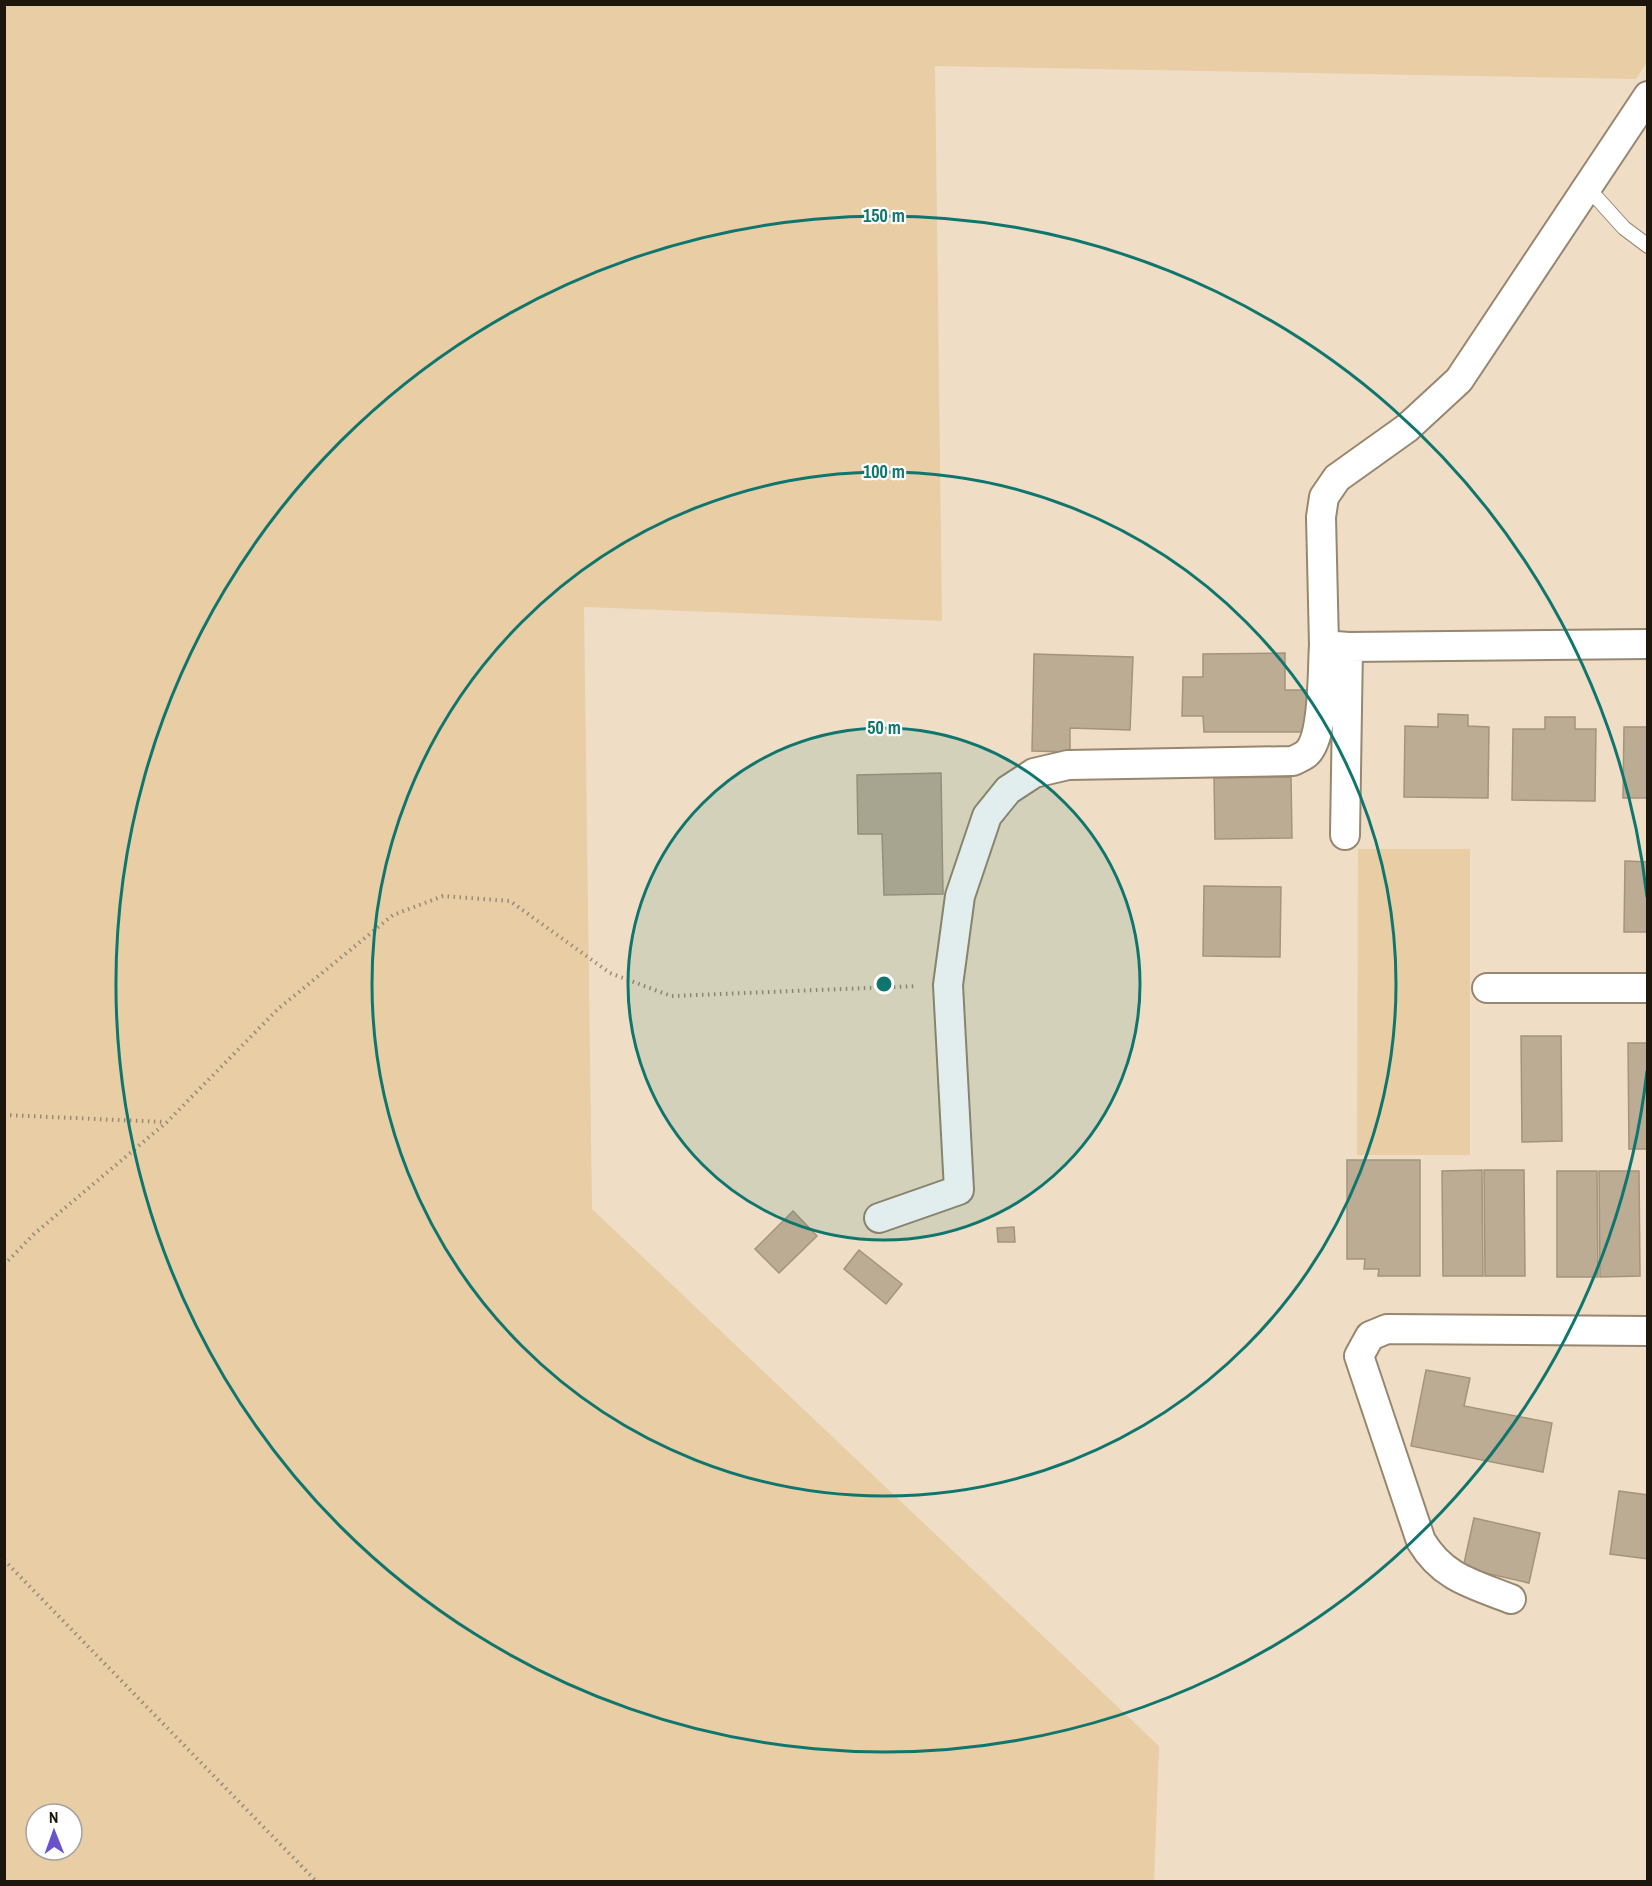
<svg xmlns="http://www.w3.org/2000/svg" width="1652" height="1886" font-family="'Archivo Narrow',sans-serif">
<rect width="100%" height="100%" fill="#efdec5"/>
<path fill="#e8cda5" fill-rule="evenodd" d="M5,4L1647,5V62L1636,79L935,66L942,621L584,607L592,1209L1159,1746L1154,1881H5ZM36,1814H72V1850H36Z
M1358,849H1470V1155H1357Z"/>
<path fill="#bcac94" stroke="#a4947c" stroke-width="1.5" d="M1285,653V690H1309V732H1204L1203,716H1182L1183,677H1203V654Z
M1034,654L1133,657L1130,730L1070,728V752L1032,751Z
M1438,714L1468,715V726L1489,727L1488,798L1404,797L1405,726L1438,727Z
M1545,717H1575V729H1596L1595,801L1512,800L1513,729H1545Z
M1624,727H1648V798H1623Z
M941,773L943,894L884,895L882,834H858L857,775Z
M1291,777L1292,838L1215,839L1214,778Z
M1625,861L1648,862V932H1624Z
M1204,886L1281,887L1280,957L1203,956Z
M1521,1036H1561L1562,1141L1522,1142Z
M1628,1043H1648V1149H1629Z
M1347,1160H1420V1276H1378L1379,1269H1364L1365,1259H1347Z
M1482,1170L1483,1276H1443L1442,1171Z
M1484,1170H1524L1525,1276H1485Z
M1557,1171H1597L1598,1277H1557Z
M1599,1171H1639L1640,1276L1600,1277Z
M793,1211L817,1236L779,1273L755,1249Z
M1014,1227L1015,1242H998L997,1228Z
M859,1250L902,1284L886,1304L844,1269Z
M1426,1370L1470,1378L1464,1406L1552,1423L1543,1472L1411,1446Z
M1619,1491L1648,1495V1559L1610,1554Z
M1474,1518L1540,1533L1529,1583L1463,1568Z"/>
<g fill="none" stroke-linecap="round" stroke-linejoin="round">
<defs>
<path id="service" d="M1587,187L1624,228L1648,246"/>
<path id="minor" d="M1348,647L1648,644
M1345,835L1348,647L1324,645L1321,517L1324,497L1337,478L1407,428L1459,380L1648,96
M1487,988H1648
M879,1218L959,1190L948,985L960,896L987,816L1008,790L1034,773L1068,765L1293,761C1297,759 1302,757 1306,754C1325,738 1322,670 1324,645
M1511,1599C1473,1584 1443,1578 1421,1541L1359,1356L1370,1336L1387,1329L1648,1331"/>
</defs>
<use href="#service" stroke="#978770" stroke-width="16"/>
<use href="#minor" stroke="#978770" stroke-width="32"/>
<path stroke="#978b78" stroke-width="4" stroke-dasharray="1.5 4.5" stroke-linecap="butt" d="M4,1115L166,1122
M4,1265L34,1234L167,1122L278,1009L393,915L443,896L510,901L610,973L671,996L917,986
M4,1560L317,1882"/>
<use href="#service" stroke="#fff" stroke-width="14"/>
<use href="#minor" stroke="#fff" stroke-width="28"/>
</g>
<circle cx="884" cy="984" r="256" fill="#0f766e" fill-opacity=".12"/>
<g fill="none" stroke="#0f766e" stroke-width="3">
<circle cx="884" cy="984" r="256"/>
<circle cx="884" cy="984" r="512"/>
<path d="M1647 1071A768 768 0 1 1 1647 897"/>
</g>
<circle cx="884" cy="984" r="9" fill="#0f766e" stroke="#fff" stroke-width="3"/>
<g font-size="18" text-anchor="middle" font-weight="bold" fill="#0f766e" stroke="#fff" stroke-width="4.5" stroke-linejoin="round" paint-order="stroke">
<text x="884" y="222">150 m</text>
<text x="884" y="478">100 m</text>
<text x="884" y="734">50 m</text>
</g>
<rect width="1652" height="1886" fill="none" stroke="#1c160d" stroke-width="12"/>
<g transform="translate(54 1832) rotate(359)"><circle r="28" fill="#ffffff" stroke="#a4a29e" stroke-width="1.5"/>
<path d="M0-4.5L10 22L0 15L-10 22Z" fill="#6853cd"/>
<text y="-9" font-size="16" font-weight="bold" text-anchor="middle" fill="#1c160d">N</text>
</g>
</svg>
